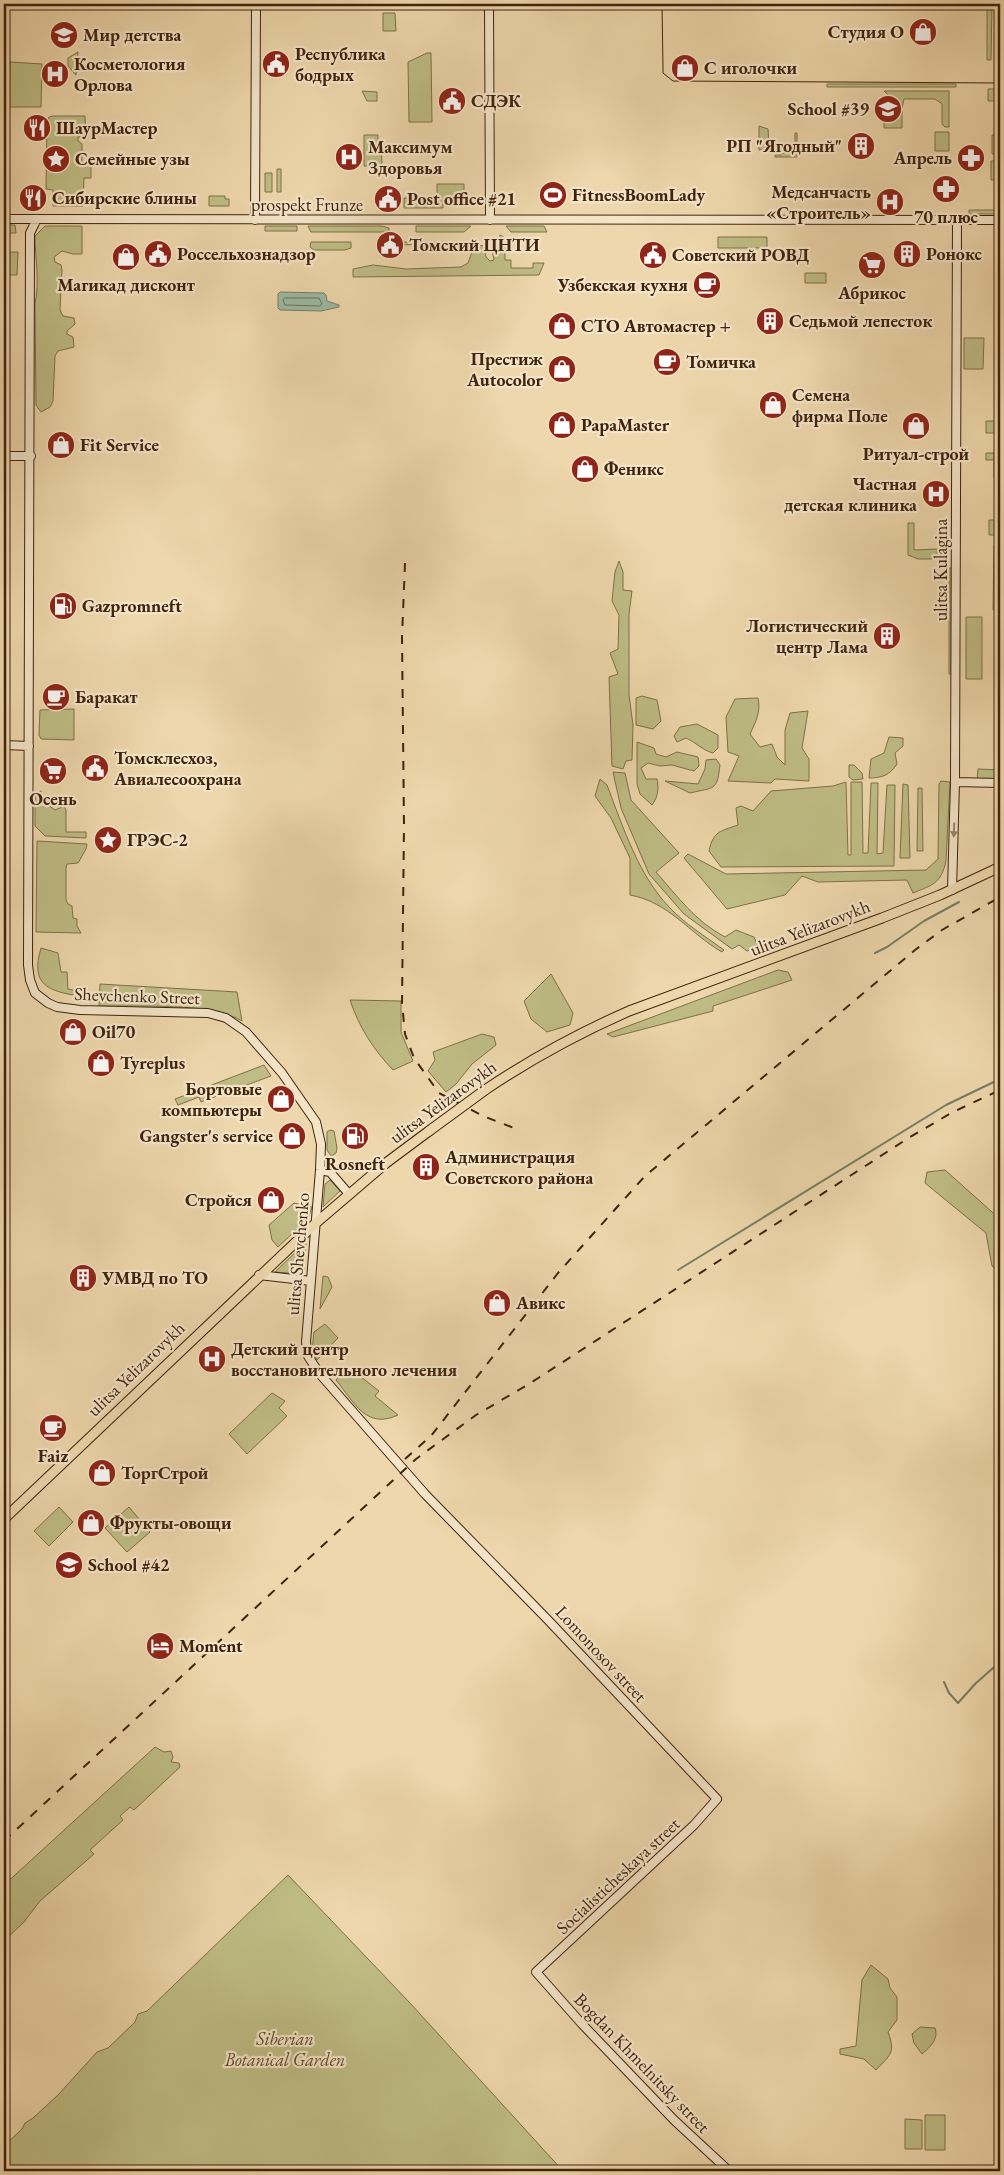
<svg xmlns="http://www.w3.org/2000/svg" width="1004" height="2175" font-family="'EB Garamond',serif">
<rect width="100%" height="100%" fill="#eed7ac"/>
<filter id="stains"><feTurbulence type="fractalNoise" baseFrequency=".004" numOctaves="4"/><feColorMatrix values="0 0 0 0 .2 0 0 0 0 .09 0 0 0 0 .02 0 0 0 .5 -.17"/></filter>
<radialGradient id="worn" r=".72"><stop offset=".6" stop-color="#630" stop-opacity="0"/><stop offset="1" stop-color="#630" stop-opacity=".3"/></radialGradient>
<path fill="#bfbd85" stroke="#807048" d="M987,4H992L991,60H987Z
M383,13H395L396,31H383Z
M78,52L76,75L68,66V58Z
M427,53H431L432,122H409L408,62Z
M10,62L42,64L41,107H9Z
M827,84H956V87H827Z
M988,89H1000V101H988Z
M362,91L377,92V101H367Z
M884,91H949V127H945L942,124V104L935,99H904L902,108Z
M884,95L902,111V128H884Z
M53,116H85L86,137H78V141L82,144V164H91V178H84L83,206H53V190L46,189L47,121L49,117Z
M759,126L768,129L769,146L767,149L759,150Z
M935,132H949V151H935Z
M795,133H797V157H775V155H781V153L795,154Z
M364,135H378V143H384V145L381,146L382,163L379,166H364Z
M992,135H1000V154H992Z
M991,161H1000V180H991Z
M277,169H281V192H277Z
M265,173H272V192H265Z
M437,184H464V200H443V208H404V198H437Z
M209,196H225V199H229V206H209Z
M969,210H999V214H969Z
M4,225H15L16,233H4Z
M45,226H82V254H73L62,251L54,257L55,262L61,265L62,270L60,310L63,316L74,318L75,324L67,331V334L73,337L74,347L58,351L55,356L53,401L50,407L41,412L36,405L35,304C40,280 35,259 35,236Z
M265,226H297V231H265Z
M308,226H382L389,228V232H311Z
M416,226H471L464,232H416Z
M506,226H544L547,232H511Z
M500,235L505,238V260H511V268H533V263H544L539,275L353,277V269L373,265L406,269L461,267L468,263L473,249L478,245L484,246L486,257L490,261L494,260L492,250L498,249Z
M718,237H767V248H718Z
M311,242H351V248L345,250H314L310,247Z
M394,242H448V244L396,245Z
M4,252H18L17,275H4Z
M805,273H826V283H805Z
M964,338H984L983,369H964Z
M996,411H1000V433H986V421H996Z
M986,453H994V460H1000V478H994V460H986Z
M989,520H1000V535H989Z
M908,523H914V550L937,549V559H918L908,555Z
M994,545H1000V611L993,610Z
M619,561L623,572V590L632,591L629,614V695L633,725L632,760L626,761L623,769L612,766L609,677L618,674L610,653L618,649L619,615L612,601L615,572Z
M949,568H951V674H949Z
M966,617H982V679H966Z
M642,696L657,700L661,721L653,729L636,725V698Z
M758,698C761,712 756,721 750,734L760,747L772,744L777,757L785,765V730L790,713L808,711L802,748L809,759V781L775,779L771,783L728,781L739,756L728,752L726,717L735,699Z
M74,709V740L41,739L39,735L40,710Z
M697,724L718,735V748L713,753C704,751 695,742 686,738L677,742L674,736L680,727Z
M889,737L903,738V746L895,753L897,764C890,775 882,778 869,778L871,759L884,753Z
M637,742L654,748L656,754L666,757L677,752L698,757L699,766L694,771L672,765L660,766L648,763L641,768L646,779H657C659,789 658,797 652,805L640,794L637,784Z
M716,759L720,765C717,792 714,787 690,793L665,781L698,784L705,769L706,760Z
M849,765H854L862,773L863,779L853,780L849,777Z
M978,769L1000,770V780H977Z
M613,772L625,773L631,800L679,853L656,872C677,896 696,922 725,937L736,930L754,937L758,947L747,951L739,945L732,949L684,914L649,874L621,808Z
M600,779L607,785C623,827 638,874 669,907C685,924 706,937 724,950L722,952C689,933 669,902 630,895V858L611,818L595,796Z
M941,781L950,782L946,861C941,884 932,885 913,893L907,880L818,882L802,876L785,895L727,909L684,858L688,854L726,874L926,870L938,859L939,784Z
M846,782L848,855H851V782H862L863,853H868L871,783H878L877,854L883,853L887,785H895L894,866L721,867L709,851C713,831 721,831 738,825L736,808L741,806L753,811L771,791L833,786Z
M903,784L908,785L910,858H900Z
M918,788H922L923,851H917Z
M41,791V800L55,810L64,806L66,810V832H86V838L45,836L35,826V793Z
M37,841L87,844L86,849L78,863L67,864L66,868V900L68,904L72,906L73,918L77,919V926L81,933L36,932Z
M41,948L58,953L61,972H67L68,989L83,992L79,996C48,991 30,985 41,948Z
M778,970L788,972L792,980L713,1006V1011L613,1037L607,1034Z
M551,974L573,1013L570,1025L547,1032L531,1019L524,1001Z
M100,984L237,992L242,1021C212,1002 137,1007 99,1006Z
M350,1000L401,1001V1032L413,1061L393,1070C373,1049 359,1027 350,1000Z
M482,1034L494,1037L496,1045L472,1064L456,1084L446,1092L428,1071L435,1060L433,1052Z
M264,1065L271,1076L201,1102L199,1097L178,1105L175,1099Z
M330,1130L334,1131L337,1148L336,1153L331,1156L327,1150V1132Z
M945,1170L1000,1219V1273L992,1266L986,1233L925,1183L927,1172Z
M330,1180L340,1191L323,1207L325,1184Z
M294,1203L312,1207L308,1219L278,1247L272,1240L269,1225Z
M306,1242L304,1271L301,1274L275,1272Z
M323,1276L328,1277L332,1287L320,1309Z
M325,1324L338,1338L317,1360L312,1351L314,1332Z
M347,1366L379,1391L375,1396L398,1415C366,1430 354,1402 336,1380Z
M272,1393L285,1401L279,1408L287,1416L247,1454L229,1434Z
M59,1507L73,1522L49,1546L34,1531Z
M129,1507L150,1532L127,1552L105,1528Z
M155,1747L164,1752L171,1751L173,1757L171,1762L179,1763L180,1767L134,1810L130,1807L120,1816L123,1820L90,1850L94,1854L40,1901L24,1922L4,1941V1885Z
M288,1875L410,2003L563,2171H4V2146L22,2129L25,2123L33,2118L58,2095L97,2052L108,2048L135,2022L138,2014L147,2011Z
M871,1965L888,1979L890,1988L897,1997V2020L888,2032C896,2053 890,2055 876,2070L864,2059L840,2054V2049L856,2046L862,1980Z
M920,2027L935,2028C939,2039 930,2047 922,2054L914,2043L912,2034Z
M925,2115H945V2150H925Z
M905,2119L922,2120V2149H905Z"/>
<path fill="#9bbaa4" stroke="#777e67" d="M280,292L324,293L326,295L327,301L339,305V307L321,311L280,310L278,308V294Z"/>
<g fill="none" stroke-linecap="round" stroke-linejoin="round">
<path stroke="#6e6e58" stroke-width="1" d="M285,298H319L322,304L320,306L285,305L283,300Z"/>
<path stroke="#777e67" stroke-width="2" d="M875,953L887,947L924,921L959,902
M678,1270L946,1105L1000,1079
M944,1682L949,1693L958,1703L976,1683L1000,1662"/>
<defs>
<path id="secondary" d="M489,4L490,220
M4,219L1000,220
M37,219L30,233L28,965L30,980L35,993L48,1003L57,1007L80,1010L208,1013L226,1018L246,1032L282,1073L316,1122L321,1144L320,1170L306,1342L308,1356L319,1373L425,1494L548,1620L717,1799L694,1825L536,1972L582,2024L674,2120L729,2171
M255,220L256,4
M4,456H31
M4,745L29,746
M955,782L1000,783
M952,890L955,782L957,220
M320,1170L330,1172L349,1194
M259,1275L311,1281"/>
<path id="primary" d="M485,1090C531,1059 579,1033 629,1011L882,918L940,895L1000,867
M4,1519L317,1222L386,1163L429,1131"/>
</defs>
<use href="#secondary" stroke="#40230c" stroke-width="10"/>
<use href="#primary" stroke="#40230c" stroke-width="11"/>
<use href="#secondary" stroke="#f4e5c9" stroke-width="8"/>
<use href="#primary" stroke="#eed7ac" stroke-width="9"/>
<path stroke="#40230c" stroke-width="1" d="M662,4L663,68V73L673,81L1000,83"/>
<path stroke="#40230c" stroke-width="2" stroke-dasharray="9 9" stroke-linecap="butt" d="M405,563L402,637L404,826L402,1003L405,1034L414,1058L439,1093L483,1116L514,1128
M405,1459L431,1436L558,1273L645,1176L915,950L942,930L1000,897
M4,1841L416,1459L476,1415L529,1384L910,1137L953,1112L1000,1090"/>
<defs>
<path id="primary-bridge" d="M429,1131L485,1090"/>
</defs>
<use href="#primary-bridge" stroke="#40230c" stroke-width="11" stroke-linecap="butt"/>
<use href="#primary-bridge" stroke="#eed7ac" stroke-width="9"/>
</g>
<defs><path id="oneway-solid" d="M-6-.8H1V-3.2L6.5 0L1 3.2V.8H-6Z" transform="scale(1.25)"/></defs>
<use fill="#9a846a" href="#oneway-solid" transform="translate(954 830) rotate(92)"/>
<defs>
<symbol id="shop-disc" viewBox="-11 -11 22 22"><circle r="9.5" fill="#8f2418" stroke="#f4e5c9"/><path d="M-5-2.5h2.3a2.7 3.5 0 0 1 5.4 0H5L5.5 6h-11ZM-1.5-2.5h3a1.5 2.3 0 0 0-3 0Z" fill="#fff"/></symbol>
<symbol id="school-disc" viewBox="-11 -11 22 22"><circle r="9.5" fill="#8f2418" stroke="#f4e5c9"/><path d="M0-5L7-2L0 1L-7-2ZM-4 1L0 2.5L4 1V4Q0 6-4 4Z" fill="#fff"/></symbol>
<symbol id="civic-disc" viewBox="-11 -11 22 22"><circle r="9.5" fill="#8f2418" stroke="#f4e5c9"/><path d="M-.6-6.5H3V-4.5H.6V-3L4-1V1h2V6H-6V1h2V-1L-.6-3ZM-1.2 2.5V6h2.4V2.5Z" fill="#fff"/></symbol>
<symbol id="hospital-disc" viewBox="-11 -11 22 22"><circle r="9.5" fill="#8f2418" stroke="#f4e5c9"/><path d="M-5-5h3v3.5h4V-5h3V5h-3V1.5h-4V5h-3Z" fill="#fff"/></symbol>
<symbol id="restaurant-disc" viewBox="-11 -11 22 22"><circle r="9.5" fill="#8f2418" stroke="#f4e5c9"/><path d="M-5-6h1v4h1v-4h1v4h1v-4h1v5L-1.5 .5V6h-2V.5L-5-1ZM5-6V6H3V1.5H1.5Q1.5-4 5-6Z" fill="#fff"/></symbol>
<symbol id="building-disc" viewBox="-11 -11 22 22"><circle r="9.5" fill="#8f2418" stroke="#f4e5c9"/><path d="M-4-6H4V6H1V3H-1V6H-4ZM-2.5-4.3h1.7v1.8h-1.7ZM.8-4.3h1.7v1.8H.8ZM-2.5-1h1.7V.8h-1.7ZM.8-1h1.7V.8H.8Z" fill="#fff"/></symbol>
<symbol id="pharmacy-disc" viewBox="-11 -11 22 22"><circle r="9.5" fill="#8f2418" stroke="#f4e5c9"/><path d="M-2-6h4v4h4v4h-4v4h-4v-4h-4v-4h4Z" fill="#fff"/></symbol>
<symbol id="sight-disc" viewBox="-11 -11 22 22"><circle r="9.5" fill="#8f2418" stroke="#f4e5c9"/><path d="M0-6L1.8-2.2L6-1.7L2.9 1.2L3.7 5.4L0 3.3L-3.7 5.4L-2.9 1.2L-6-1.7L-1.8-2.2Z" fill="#fff"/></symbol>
<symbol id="stadium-disc" viewBox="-11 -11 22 22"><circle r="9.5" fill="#8f2418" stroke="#f4e5c9"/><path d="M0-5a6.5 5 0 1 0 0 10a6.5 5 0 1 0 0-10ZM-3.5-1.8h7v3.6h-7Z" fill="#fff"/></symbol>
<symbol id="supermarket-disc" viewBox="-11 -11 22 22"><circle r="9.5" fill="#8f2418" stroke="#f4e5c9"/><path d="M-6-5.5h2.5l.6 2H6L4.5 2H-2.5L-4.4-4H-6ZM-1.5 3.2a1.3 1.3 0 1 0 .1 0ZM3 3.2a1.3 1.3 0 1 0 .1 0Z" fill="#fff"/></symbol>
<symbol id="cafe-disc" viewBox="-11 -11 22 22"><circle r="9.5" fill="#8f2418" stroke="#f4e5c9"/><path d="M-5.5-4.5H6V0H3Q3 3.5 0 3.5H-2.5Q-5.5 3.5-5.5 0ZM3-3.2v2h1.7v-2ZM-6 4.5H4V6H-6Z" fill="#fff"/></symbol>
<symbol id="fuel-disc" viewBox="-11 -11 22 22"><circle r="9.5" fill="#8f2418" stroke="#f4e5c9"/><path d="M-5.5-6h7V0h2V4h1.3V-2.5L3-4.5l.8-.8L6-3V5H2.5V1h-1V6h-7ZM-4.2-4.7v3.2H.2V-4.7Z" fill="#fff"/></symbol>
<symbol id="hotel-disc" viewBox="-11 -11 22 22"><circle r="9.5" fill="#8f2418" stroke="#f4e5c9"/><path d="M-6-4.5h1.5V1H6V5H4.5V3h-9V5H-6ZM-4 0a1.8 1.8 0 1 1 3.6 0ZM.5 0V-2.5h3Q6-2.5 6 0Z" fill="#fff"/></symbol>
</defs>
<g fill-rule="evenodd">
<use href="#shop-disc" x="907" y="16" width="32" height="32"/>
<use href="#school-disc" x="48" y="19" width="32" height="32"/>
<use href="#civic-disc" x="260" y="48" width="32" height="32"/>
<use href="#shop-disc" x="669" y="52" width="32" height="32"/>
<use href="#hospital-disc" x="39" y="58" width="32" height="32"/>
<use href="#civic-disc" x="436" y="85" width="32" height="32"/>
<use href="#school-disc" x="872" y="93" width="32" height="32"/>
<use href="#restaurant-disc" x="21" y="112" width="32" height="32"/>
<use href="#building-disc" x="845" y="130" width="32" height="32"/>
<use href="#hospital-disc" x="333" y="141" width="32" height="32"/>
<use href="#pharmacy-disc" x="955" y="142" width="32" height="32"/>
<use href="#sight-disc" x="40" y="143" width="32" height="32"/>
<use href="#pharmacy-disc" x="930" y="173" width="32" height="32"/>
<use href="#stadium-disc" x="537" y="179" width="32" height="32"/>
<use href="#restaurant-disc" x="17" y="182" width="32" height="32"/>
<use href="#civic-disc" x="372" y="183" width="32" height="32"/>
<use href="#hospital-disc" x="874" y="186" width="32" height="32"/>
<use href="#civic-disc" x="374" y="229" width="32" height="32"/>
<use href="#civic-disc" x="142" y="238" width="32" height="32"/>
<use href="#building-disc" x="891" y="238" width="32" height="32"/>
<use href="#civic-disc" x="637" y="239" width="32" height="32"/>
<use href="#shop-disc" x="110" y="241" width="32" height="32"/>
<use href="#supermarket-disc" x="856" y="249" width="32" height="32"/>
<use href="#cafe-disc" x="691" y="269" width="32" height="32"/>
<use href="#building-disc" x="754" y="305" width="32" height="32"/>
<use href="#shop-disc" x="546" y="310" width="32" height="32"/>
<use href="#cafe-disc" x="651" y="346" width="32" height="32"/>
<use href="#shop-disc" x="546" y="353" width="32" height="32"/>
<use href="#shop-disc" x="757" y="389" width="32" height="32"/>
<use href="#shop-disc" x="546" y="409" width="32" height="32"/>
<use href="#shop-disc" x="900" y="410" width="32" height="32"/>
<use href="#shop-disc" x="45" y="429" width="32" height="32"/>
<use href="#shop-disc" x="569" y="453" width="32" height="32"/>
<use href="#hospital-disc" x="920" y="478" width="32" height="32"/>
<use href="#fuel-disc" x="47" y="590" width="32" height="32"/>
<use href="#building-disc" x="871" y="620" width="32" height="32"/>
<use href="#cafe-disc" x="40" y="681" width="32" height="32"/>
<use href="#civic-disc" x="79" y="752" width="32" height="32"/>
<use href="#supermarket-disc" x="37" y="755" width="32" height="32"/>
<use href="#sight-disc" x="92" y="824" width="32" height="32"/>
<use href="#shop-disc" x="57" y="1016" width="32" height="32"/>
<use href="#shop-disc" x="85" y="1047" width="32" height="32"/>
<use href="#shop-disc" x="265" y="1083" width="32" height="32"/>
<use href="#shop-disc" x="276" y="1120" width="32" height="32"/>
<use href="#fuel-disc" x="339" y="1120" width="32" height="32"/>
<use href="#building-disc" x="410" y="1151" width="32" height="32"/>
<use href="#shop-disc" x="255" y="1184" width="32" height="32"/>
<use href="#building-disc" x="67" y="1262" width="32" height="32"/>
<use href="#shop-disc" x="481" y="1287" width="32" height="32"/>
<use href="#hospital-disc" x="196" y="1343" width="32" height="32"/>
<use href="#cafe-disc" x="37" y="1412" width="32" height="32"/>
<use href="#shop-disc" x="86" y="1457" width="32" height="32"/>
<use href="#shop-disc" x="75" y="1507" width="32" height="32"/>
<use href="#school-disc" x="53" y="1549" width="32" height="32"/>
<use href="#hotel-disc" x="144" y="1630" width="32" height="32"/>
</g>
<g text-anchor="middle" stroke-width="4.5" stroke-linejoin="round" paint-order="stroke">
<g font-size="18" font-weight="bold" fill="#40230c" stroke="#f4e5c9" text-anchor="start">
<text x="904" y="38" text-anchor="end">Студия О</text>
<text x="83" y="41">Мир детства</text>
<text x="295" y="60">Республика<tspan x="295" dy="21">бодрых</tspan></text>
<text x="74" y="70">Косметология<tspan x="74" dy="21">Орлова</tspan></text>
<text x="704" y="74">С иголочки</text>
<text x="471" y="107">СДЭК</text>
<text x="869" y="115" text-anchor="end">School #39</text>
<text x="56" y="134">ШаурМастер</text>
<text x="842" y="152" text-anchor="end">РП "Ягодный"</text>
<text x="368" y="153">Максимум<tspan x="368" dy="21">Здоровья</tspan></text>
<text x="952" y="164" text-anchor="end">Апрель</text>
<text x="75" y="165">Семейные узы</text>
<text x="871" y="198" text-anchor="end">Медсанчасть<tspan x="871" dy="21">«Строитель»</tspan></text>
<text x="572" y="201">FitnessBoomLady</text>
<text x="52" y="204">Сибирские блины</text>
<text x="407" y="205">Post office #21</text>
<text x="946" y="223" text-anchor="middle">70 плюс</text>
<text x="409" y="251">Томский ЦНТИ</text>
<text x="177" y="260">Россельхознадзор</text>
<text x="926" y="260">Ронокс</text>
<text x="672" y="261">Советский РОВД</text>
<text x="126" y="291" text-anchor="middle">Магикад дисконт</text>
<text x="688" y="291" text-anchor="end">Узбекская кухня</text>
<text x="872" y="299" text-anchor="middle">Абрикос</text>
<text x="789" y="327">Седьмой лепесток</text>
<text x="581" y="332">СТО Автомастер +</text>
<text x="543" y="365" text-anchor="end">Престиж<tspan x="543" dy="21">Autocolor</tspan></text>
<text x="686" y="368">Томичка</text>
<text x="792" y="401">Семена<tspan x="792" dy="21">фирма Поле</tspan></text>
<text x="581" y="431">PapaMaster</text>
<text x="80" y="451">Fit Service</text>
<text x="916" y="460" text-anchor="middle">Ритуал-строй</text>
<text x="604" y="475">Феникс</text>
<text x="917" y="490" text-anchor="end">Частная<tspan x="917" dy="21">детская клиника</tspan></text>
<text x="82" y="612">Gazpromneft</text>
<text x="868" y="632" text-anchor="end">Логистический<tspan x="868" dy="21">центр Лама</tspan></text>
<text x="75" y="703">Баракат</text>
<text x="114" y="764">Томсклесхоз,<tspan x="114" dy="21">Авиалесоохрана</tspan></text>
<text x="53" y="805" text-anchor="middle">Осень</text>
<text x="127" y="846">ГРЭС-2</text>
<text x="92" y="1038">Oil70</text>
<text x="120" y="1069">Tyreplus</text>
<text x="262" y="1095" text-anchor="end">Бортовые<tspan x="262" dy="21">компьютеры</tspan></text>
<text x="273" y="1142" text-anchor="end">Gangster's service</text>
<text x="445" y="1163">Администрация<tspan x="445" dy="21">Советского района</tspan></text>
<text x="355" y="1170" text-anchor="middle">Rosneft</text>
<text x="252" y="1206" text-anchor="end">Стройся</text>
<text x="102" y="1284">УМВД по ТО</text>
<text x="516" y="1309">Авикс</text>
<text x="231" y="1355">Детский центр<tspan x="231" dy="21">восстановительного лечения</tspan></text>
<text x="53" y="1462" text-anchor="middle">Faiz</text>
<text x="121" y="1479">ТоргСтрой</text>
<text x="110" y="1529">Фрукты-овощи</text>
<text x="88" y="1571">School #42</text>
<text x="179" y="1652">Moment</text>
</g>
<g font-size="18" fill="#40230c" stroke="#f4e5c9">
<text x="307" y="211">prospekt Frunze</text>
<text transform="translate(941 570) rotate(-90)" y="6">ulitsa Kulagina</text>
<text transform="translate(810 928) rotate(-21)" y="6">ulitsa Yelizarovykh</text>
<text transform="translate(137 996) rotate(2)" y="6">Shevchenko Street</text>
<text transform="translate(443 1102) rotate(-36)" y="6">ulitsa Yelizarovykh</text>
<text transform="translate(298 1254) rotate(-85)" y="6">ulitsa Shevchenko</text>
<text transform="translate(136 1369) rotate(-44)" y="6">ulitsa Yelizarovykh</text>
<text transform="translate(601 1654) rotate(47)" y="6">Lomonosov street</text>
<text transform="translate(618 1876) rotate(-43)" y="6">Socialisticheskaya street</text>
<text transform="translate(642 2063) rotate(46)" y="6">Bogdan Khmelnitsky street</text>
</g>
<g font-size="18" font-style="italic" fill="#604a2a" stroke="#f4e5c9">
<text x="285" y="2045">Siberian<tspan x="285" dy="21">Botanical Garden</tspan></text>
</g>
</g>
<rect width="1004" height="2175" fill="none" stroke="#eed7ac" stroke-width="20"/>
<rect x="5" y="5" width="994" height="2165" fill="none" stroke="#40230c" stroke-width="2.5"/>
<rect x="10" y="10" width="984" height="2155" fill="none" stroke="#40230c"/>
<rect width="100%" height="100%" filter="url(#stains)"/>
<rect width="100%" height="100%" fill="url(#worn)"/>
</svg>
